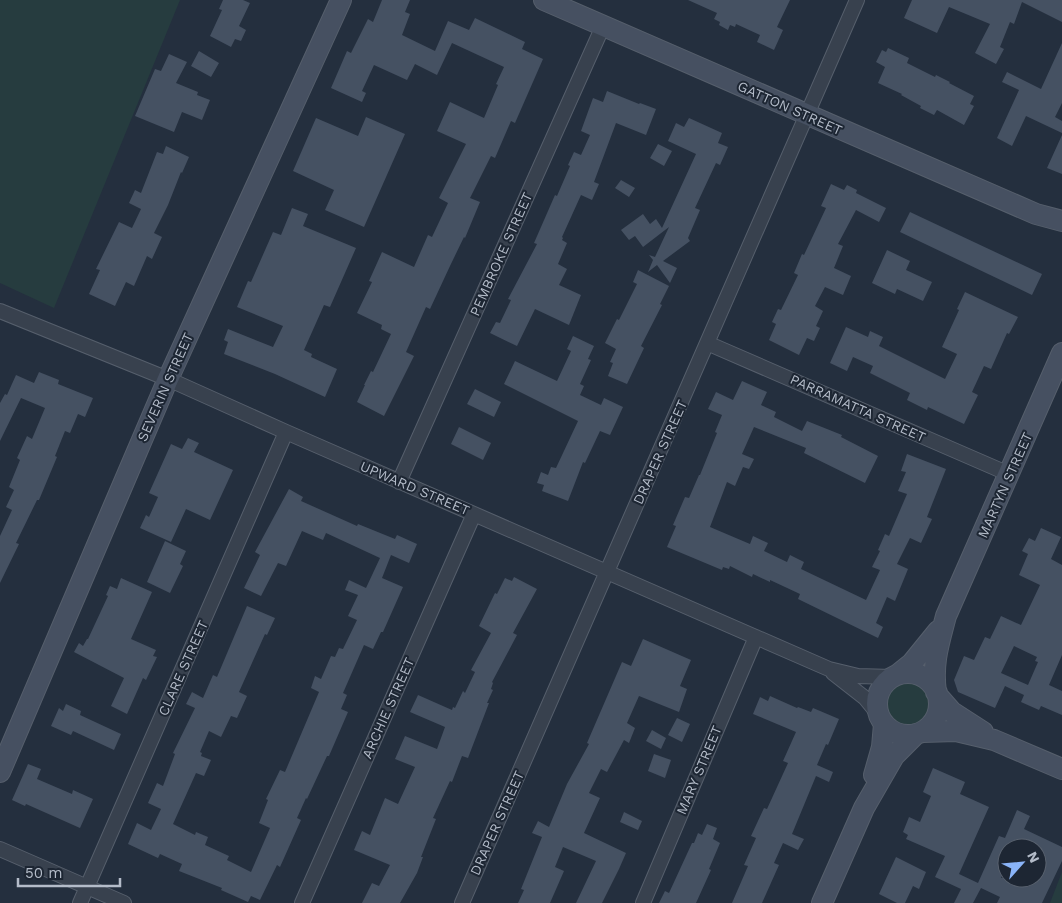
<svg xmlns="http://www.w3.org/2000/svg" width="1062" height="903" font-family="'Work Sans',sans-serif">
<rect width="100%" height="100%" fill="#242f3e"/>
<path fill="#263c3f" d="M0,0H180L54,308L0,283Z
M885 705a23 23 0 1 1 46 0a23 23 0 1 1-46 0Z
M1062,872V903H1050Z"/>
<path fill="#455162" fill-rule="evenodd" d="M223,0H243L250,3L239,26L246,30L241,41L235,39L231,47L210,36L222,10L219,9Z
M382,0H410L405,12L410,14L402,35L435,51L448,21L469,30L475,18L525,42L522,49L543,59L515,123L511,121L495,158L491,156L470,198L480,202L465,238L464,237L450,266L430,309L426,307L406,352L414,356L384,416L357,402L365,385H364L371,371L373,372L391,334L381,329L382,325L357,313L372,282L369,281L382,252L414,267L428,235L432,237L448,203L439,198L466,144L437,131L450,102L484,118L498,85L496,84L504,67L452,43L437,75L415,64L407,80L374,65L362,91L366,93L362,102L331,88L347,51L351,53L368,19L373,22Z
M688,0H790L777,27L783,30L774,50L757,42L760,35L736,24L735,27L730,25L728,30L719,25L720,22L714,19L717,13Z
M912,0H1062V22L1022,2L1014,24L1010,22L1000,47L1004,49L996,64L975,53L990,24L949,7L937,33L904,18Z
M1062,43V103L1055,117L1062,121V133L1026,116L1012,146L997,138L1019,90L1002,82L1007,72L1041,89Z
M888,48L909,58L907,63L935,77L936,75L950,82L949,83L974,96L970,104L974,106L964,125L937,110L934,115L920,108L921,106L901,95L902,94L878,83L885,67L876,62L882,50L886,52Z
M199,51L219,63L211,77L191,66Z
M169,54L187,62L176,83L198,92L197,95L210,100L202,120L182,112L174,132L135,116L155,69L161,71Z
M607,91L639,104L640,103L656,109L646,135L616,123L594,182L599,184L592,200L581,195L562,237L563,238L562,240L567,243L558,264L567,269L559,285L581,295L569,325L535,309L517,346L490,333L496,322L500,323L511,300L508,299L537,244L534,243L555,195L557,196L570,166L568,165L574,152L581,155L590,135L581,131L593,98L603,102Z
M366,117L405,134L364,227L325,210L334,190L293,171L316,118L358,136Z
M689,118L722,133L718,143L728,147L720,165L716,163L695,208L700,210L688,238L690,241L663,261L677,268L670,283L657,265L648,272L653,260L649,255L655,257L669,227L643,247L635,236L629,240L621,230L643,214L650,224L656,219L662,228L696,154L668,141L676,123L684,127Z
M1062,135V174L1047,168Z
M658,144L672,151L664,166L650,158Z
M166,146L189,157L182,173L181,172L168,205L154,233L162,237L152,259L147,256L134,286L126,282L115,306L89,294L100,270L96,269L119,222L132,228L141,209L129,203L135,190L141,193L157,152L163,154Z
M621,180L635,188L629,197L615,188Z
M831,184L844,190L847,185L857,190L856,193L886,208L879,222L856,210L838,244L843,246L834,268L851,276L843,295L825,287L815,306L823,311L816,326L820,328L814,341L807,338L799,355L769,340L776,324L772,322L778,309L781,310L798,275L794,273L802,254L804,255L826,208L821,206Z
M292,208L308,214L303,226L356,248L330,307L324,305L304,350L312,354L311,357L337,369L325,397L275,374L224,354L228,342L224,340L228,329L273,347L283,326L237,307L248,281L251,282L273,232L281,235Z
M910,212L1042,274L1032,295L900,232Z
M887,250L910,261L906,270L932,282L923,301L897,289L895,294L872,283Z
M638,270L669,286L660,304L662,305L641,346L644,348L627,384L608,376L613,363L610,362L616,349L605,343L617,319L619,320L637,284L633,282Z
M965,292L1018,317L1009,334L1007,333L991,369L984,366L972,392L978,395L964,424L928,407L927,410L907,400L910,393L870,373L873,366L853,357L847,371L830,363L846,327L868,337L870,331L883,337L879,346L945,379L957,354L942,347L959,310L957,309Z
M573,336L594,346L588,359L591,360L580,384L584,386L580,395L601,405L604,398L623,407L610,435L600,431L585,463L583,462L568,501L542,491L544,485L537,483L541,472L548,475L551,467L556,468L578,421L504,384L515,361L557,381L571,351L567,349Z
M39,372L59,380L58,384L93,398L85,417L78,414L70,433L65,431L55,456L57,457L39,500H37L16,543L19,544L0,583V536L12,510L6,507L14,490L9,487L20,460L17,458L27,436L32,439L45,408L21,398L0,441V403L5,394L7,395L16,375L34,383Z
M742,381L767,392L761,405L776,412L774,417L802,431L807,421L842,435L841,437L878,456L865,483L804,453L806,448L754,427L742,454L754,459L749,469L743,467L735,486L727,482L710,527L750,544L753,536L768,543L764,551L787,562L790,555L804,562L801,569L866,600L880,570L872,567L880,551L878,550L885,534L889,536L907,494L898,491L906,472L901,471L907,454L946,469L927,517L932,519L921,543L910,538L897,564L908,569L895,601L887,597L876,623L883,627L878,638L798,599L800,594L770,580V582L753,574L752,577L730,566L729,569L723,567L722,570L667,547L676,526L673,525L685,497L689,498L699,475H700L717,433L715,432L722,415L708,409L716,392L733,400Z
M475,389L501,402L494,417L467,404Z
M459,427L491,443L483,460L451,444Z
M188,438L199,443L194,452L233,470L210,520L186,509L171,542L140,528L146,515L149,517L158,497L149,493L171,444L182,449Z
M289,489L303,497L301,501L357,526L358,524L395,539L397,535L417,544L409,563L391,555L382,578L403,587L383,632H381L373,649L364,645L343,693L347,695L341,709L348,712L329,756H327L307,799L306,798L297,818L301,820L280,867L277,865L260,900L251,896L248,902L221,890L222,888L179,871L182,864L160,854L158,858L128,844L137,823L151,830L161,809L148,803L157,783L163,786L175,754L173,753L195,708L186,704L192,692L203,698L213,675L217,677L247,606L275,618L267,635L265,634L239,692L247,696L237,718L231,716L221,737L209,731L200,752L202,753L201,756L211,760L204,776L196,773L173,824L195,835L196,832L208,837L205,845L229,856L227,860L251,872L270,828L259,823L268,800L266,799L280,770L285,772L319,692L311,688L315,676L321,679L331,656L335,657L339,648L343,649L357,620L348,616L358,595L345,590L349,580L366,588L380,558L326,533L323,540L302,531L286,566L278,563L261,596L244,588L260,555L255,552Z
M1041,528L1061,537L1051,559L1062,565V655L1049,685L1062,691V715L1041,706L1039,710L1021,702L1024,695L1005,686L995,708L958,692L954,680L964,656L974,660L985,637L990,639L1001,616L1021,625L1040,585L1019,575L1028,554L1022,551L1029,538L1035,541ZM1014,646L1037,657L1035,661L1038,662L1028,685L1001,673Z
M165,541L186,551L180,564L183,566L170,593L147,582Z
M514,577L537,589L513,633L517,635L492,682L493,683L491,689L493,690L487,703H489L468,758L462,756L452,782L450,781L433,818L436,819L421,857H423L417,873L400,903H362L372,883L379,886L390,865L354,850L362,831L370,835L385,798L398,804L415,767L395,759L405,736L437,749L445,727L410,712L418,695L452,710L453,707L455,708L463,691L465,693L475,672L471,670L491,633L479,626L495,593L497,594L505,578L512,581Z
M121,578L152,592L131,639L156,650L153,656L157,657L146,680L143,678L127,714L111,706L124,678L74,652L79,643L83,646L87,639H88L108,596L106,595L110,586L117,589Z
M643,639L691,660L680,686L687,689L679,712L639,696L627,723L635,728L629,743L624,740L607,772L601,769L589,793L600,798L584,833L626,853L619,869L602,903H576L596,861L563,847L555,867L564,871L550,903H518L524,890L521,889L542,837L532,833L538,821L549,827L567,784L589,744L587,743L622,662L631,666Z
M770,696L797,708L798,707L811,712L813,708L839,719L828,745L826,744L817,765L833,772L829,782L816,776L792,834L804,839L798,850L783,843L774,863L779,865L762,903H732L748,866L744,865L756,838L751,836L764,808L767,809L788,763L783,761L796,732L753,714L760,697L768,701Z
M66,704L81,711L80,715L121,734L114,750L73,731L71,735L51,726L59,708L63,711Z
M677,718L690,724L682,742L668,735Z
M652,730L666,738L661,749L646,741Z
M654,754L671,760L665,778L648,771Z
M28,764L41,769L37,779L72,794L73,790L93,799L80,828L26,804L25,806L12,800Z
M933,768L965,782L960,794L989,807L959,874L978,883L999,836L1005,838L1017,810L1030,816L1024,829L1062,847V861L1042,903H997L1000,897L981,888L973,903H954L961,889L935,877L945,856L906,839L908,835L903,832L909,817L920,822L931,796L923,792ZM1007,848H1037V878H1001L1007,864Z
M624,812L642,821L638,830L620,822Z
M707,824L717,828L713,839L720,843L709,869L711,870L696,903H659L665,891L669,893L692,843H694L698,833L702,835Z
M896,857L926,872L919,889L913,886L905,903H897L879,894Z"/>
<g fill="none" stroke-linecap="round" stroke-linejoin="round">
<defs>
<path id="street" d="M0,311L168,379L286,432L829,669L858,676L892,677
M707,343L1009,474
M399,482L603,26
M833,673L865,698L879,715
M0,849L124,903
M80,903L286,432
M302,903L474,514
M462,903L857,0
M643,903L756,637"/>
<path id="secondary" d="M544,0L1036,214L1062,221
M877 704a31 31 0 1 1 62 0a31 31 0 1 1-62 0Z
M897,675L912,663L938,631
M936,692C932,663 939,643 946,616L1062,353
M938,696L952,712L983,732
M923,732L956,731L994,740L1062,769
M0,772L168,379L341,0
M874,775L882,747L884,724
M822,903L864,808L894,756L916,734"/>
</defs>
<use href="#street" stroke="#565f6c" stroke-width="16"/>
<use href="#secondary" stroke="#565f6c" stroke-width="22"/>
<use href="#street" stroke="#38414e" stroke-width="14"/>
<use href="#secondary" stroke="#465061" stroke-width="20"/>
</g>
<g text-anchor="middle" stroke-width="4" stroke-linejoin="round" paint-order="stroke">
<g font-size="14" fill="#b4bcc9" stroke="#1d2633">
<text transform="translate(790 108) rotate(24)" y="5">GATTON STREET</text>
<text transform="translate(501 254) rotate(-66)" y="5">PEMBROKE STREET</text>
<text transform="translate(165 387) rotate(-66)" y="5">SEVERIN STREET</text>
<text transform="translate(858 408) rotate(24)" y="5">PARRAMATTA STREET</text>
<text transform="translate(660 452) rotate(-66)" y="5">DRAPER STREET</text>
<text transform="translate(1005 485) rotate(-66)" y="5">MARTYN STREET</text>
<text transform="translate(415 488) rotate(23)" y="5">UPWARD STREET</text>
<text transform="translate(183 668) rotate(-66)" y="5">CLARE STREET</text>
<text transform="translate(388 708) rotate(-66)" y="5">ARCHIE STREET</text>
<text transform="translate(699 770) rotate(-67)" y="5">MARY STREET</text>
<text transform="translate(497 823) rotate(-66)" y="5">DRAPER STREET</text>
</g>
</g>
<g transform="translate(1022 863) rotate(63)"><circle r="24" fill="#1d2633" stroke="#59626f"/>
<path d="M0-4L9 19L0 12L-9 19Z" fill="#8ab4f8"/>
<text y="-8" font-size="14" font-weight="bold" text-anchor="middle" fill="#b4bcc9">N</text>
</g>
<path d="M18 878v8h102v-8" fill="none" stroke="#b4bcc9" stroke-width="2.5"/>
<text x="25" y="878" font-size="15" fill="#b4bcc9" stroke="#1d2633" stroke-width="4" paint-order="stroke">50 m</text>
</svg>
